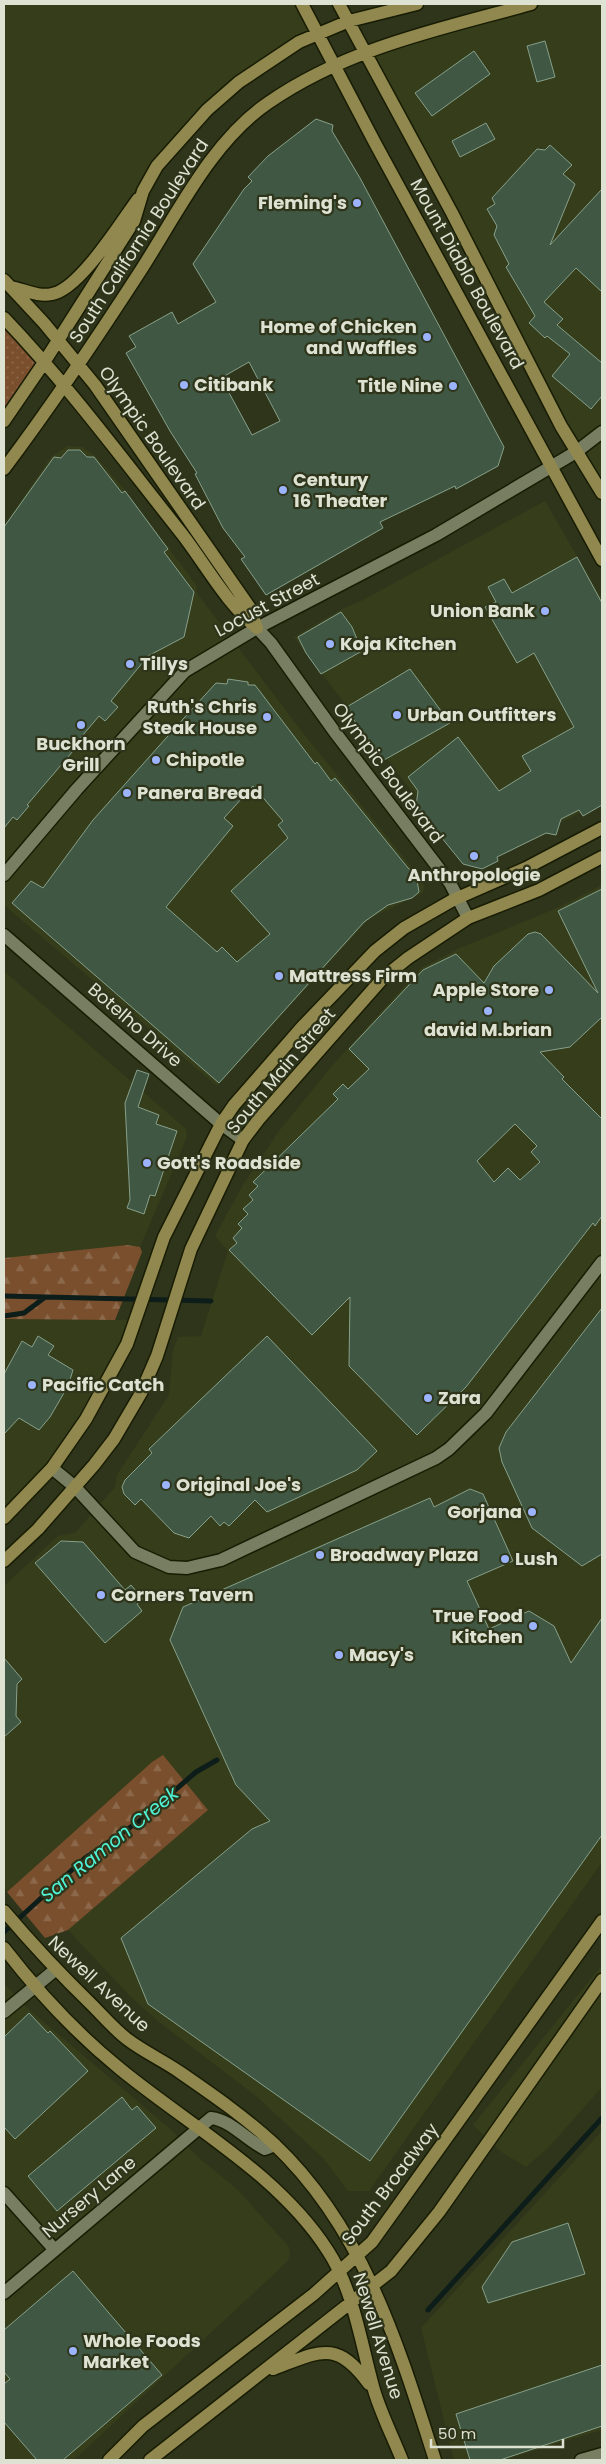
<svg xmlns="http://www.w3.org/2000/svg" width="606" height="2464" font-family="Poppins,sans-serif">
<defs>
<pattern id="forest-firs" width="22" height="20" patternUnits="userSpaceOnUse" patternTransform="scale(1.25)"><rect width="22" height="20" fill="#7a4f2d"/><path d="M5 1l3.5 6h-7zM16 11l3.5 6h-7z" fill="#8c684b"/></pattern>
<pattern id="park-dots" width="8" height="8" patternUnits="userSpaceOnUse" patternTransform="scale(1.25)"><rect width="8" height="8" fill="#7a4f2d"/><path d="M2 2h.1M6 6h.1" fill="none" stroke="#8c684b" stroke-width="1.8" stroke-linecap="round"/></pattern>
</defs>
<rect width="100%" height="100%" fill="#2f351a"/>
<path fill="#363d1b" d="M4,4H302L317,33L207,110L77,281L54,294L4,280Z
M531,4H602V493L365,51Z
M68,446L82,447L95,456L125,490L197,586L196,592L299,728L422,880L424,886L423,893L370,918L217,1086L4,905V526L51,457Z
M545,501L602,599V802L477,864L464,860L294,637L342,609L361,601Z
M602,885V1862L369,2191H348L324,2159L256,2096L159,2022L130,1996L68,1930L208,1810L163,1756L152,1762L7,1892L4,1884V1586L58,1536L75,1533L115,1487L117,1475L169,1395L173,1350L178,1337L201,1336L228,1251L215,1236L243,1185L279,1131L331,1067L421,968L458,949L557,908Z
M4,971L186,1129L187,1137L140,1247L127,1245L4,1258Z
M4,1319L135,1320L86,1419L4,1518Z
M602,1965V2087L548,2148L526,2167L503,2153L473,2125Z
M4,1983L26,2007L169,2128L198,2157L238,2190L289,2247L290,2256L287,2262L74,2460H4Z
M602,2131V2430L503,2460H454L421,2328Z"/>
<path fill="url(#forest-firs)" d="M127,1245L140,1247L142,1252L115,1320L4,1319V1258Z
M163,1755L208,1810L68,1930L45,1938L7,1892L152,1762Z"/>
<path fill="url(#park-dots)" d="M4,324L43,364L4,421Z"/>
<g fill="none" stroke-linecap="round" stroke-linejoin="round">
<path stroke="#0d1d19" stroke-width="5" d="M4,1296L211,1301
M4,1316L24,1313L44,1298
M4,1932L85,1858L138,1822L196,1772L217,1760
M428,2310L602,2118"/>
</g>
<path fill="#405843" stroke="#87a08a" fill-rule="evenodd" d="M545,41L555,77L537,82L527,46Z
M474,51L490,74L432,116L415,93Z
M316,119L333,125L332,131L360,178L504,447L498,466L456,489L455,486L380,522L383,528L266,595L241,559L245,557L223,528L195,474L197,473L170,431L126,353L136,347L129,336L172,312L178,324L216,302L193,264L244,189L252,181L248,177L268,156ZM249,362L280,421L252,435L221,378Z
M486,123L495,139L460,157L452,141Z
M550,145L572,165L563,174L575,184L550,245L602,189V292L576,268L544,302L563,319L557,325L602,363V396L591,409L552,376L570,354L547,336L545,338L529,323L535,316L506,267L509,264L494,235L497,226L487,209L495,204L492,198L537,149L545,150Z
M68,450H80L87,457H94L122,493L125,491L168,549L164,552L194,592L184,637L148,656L111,701L118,707L105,721L99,716L77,742L79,744L27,805L29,806L17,820L13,817L4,828V527L54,457L61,458Z
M577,557L602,603V805L583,816L579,810L561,819L556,835L546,833L497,857L498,861L482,869L463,864L416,806L418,791L408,777L458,737L499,791L531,771L522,756L574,727L534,653L517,663L485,607L496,602L488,587L504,579L512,593Z
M341,612L352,627L362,651L321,674L306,653L298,637Z
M410,669L450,723L384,760L345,708Z
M228,679L248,682V685H255L315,764L317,762L331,781L335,778L408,868L416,875L419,892L412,898L388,905L364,922L219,1083L12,903L31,881L43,888L93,820L184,718L216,683L227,684ZM253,786L283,821L278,825L288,838L231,891L270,934L237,962L222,947L217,952L166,907L233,826L224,818Z
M602,889V1017L570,1047L540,1052L564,1077L562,1079L602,1119V1216L595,1226L593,1223L466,1387L417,1435L349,1366L350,1297L312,1335L229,1250L237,1243L233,1238L242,1228L238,1224L248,1214L243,1209L253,1200L249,1195L258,1186L253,1182L338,1099L333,1094L343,1084L348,1089L369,1069L349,1049L423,970L456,954L484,983L494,966L528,934L535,932L541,934L598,993L558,911ZM515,1124L537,1146L531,1152L540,1162L520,1180L508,1168L494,1182L477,1161Z
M137,1070L149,1074L138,1107L159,1115L156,1124L177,1131L155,1196L150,1195L144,1214L127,1208L130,1200L125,1103Z
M602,1308V1554L582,1566L532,1528L502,1462L499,1448L506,1432Z
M38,1336L54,1346L48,1355L73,1370L68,1386L50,1417L39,1430L19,1418L4,1434V1374L22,1341L32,1347Z
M267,1336L377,1451L357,1470L267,1512L255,1500L229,1526L224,1522L220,1526L211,1516L189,1538L174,1533L141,1499L135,1505L124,1494L122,1487L125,1480L152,1453L149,1449Z
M470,1489L483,1494L513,1561L467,1581L489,1629L529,1611L554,1626L571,1663L602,1618V1835L370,2161L148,2004L121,1938L252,1829L270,1821L236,1785L170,1640L183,1607L430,1498L434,1507Z
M61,1541L83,1542L125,1590L131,1585L143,1599L137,1604L142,1611L105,1643L35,1563Z
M4,1658L22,1679L17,1684L16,1716L21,1722L4,1737Z
M29,2013L48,2033L50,2031L88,2071L15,2139L4,2127V2037Z
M122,2097L132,2110L137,2106L156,2128L57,2211L28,2176Z
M568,2223L585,2274L488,2303L482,2287L512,2242Z
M73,2271L162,2375L63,2460H37L4,2422V2384L10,2379L4,2372V2330Z
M602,2365V2426L500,2460H470L456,2414Z"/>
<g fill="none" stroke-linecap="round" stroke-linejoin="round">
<defs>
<path id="street" d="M257,628L271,643L334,731L450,883L468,918
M4,875L77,789L185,671L257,628L436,535L576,452L602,432
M4,935L221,1124L243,1140
M52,1468L75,1487L135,1552L169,1567L187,1568L221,1560L436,1458L449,1449L486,1413L602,1262
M4,2012L55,1970
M4,2193L54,2249
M4,2293L211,2118C231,2120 246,2140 265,2149L275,2145
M581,2460L602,2454"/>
<path id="secondary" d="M302,4L375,143L602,560
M339,4L452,213L561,426L602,493
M4,280L44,323L95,385L250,608L257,628
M11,287C25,290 38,297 52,294C79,290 121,222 138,199
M4,318C68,385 124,461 182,534C206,565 226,603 257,628
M4,421L43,364L134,221L143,191L157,166L207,110L239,82L299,42L349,21L417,4
M4,469C52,405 97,338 141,270C177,214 212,141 268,103C347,48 440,29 531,4
M4,1518L52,1468L86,1419L127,1344L164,1237L221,1124L234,1105L302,1027L375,951L404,928L453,900L526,868L602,828
M4,1561L38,1529L94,1465L114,1439L141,1393L157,1356L191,1249L243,1140L259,1119L383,978L408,958L468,918L539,890L602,857
M4,1911C32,1944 61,1975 92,2005C103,2016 114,2029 127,2039C144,2052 164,2061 181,2073C213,2095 246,2118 274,2144C364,2229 399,2347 435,2460
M4,1948C38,1992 76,2033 119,2068C188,2125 279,2174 328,2251C354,2291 361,2344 374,2390C381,2414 393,2437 402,2460
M273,2369C319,2352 336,2338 369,2384
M109,2460L143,2426L314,2294L372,2242L602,1921
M150,2460L391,2271L439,2212L602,1980"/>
</defs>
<use href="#street" stroke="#181c03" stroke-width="15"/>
<use href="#secondary" stroke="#181c03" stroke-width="15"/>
<use href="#street" stroke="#787e61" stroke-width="12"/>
<use href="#secondary" stroke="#90884e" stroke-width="12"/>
</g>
<g fill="#9bb4fd" stroke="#2f351a" stroke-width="2">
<circle cx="357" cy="203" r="5"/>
<circle cx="427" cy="337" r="5"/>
<circle cx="184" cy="385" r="5"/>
<circle cx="453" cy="386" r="5"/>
<circle cx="283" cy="490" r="5"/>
<circle cx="545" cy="611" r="5"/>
<circle cx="330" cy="644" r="5"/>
<circle cx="130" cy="664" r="5"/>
<circle cx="397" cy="715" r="5"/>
<circle cx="267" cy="717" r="5"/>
<circle cx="81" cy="725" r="5"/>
<circle cx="156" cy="760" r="5"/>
<circle cx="127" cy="793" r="5"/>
<circle cx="474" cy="856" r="5"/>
<circle cx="279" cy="976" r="5"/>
<circle cx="549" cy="990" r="5"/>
<circle cx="488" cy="1011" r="5"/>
<circle cx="147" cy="1163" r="5"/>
<circle cx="32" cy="1385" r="5"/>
<circle cx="428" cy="1398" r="5"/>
<circle cx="166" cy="1485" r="5"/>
<circle cx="532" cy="1512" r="5"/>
<circle cx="320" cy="1555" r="5"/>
<circle cx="505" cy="1559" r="5"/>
<circle cx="101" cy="1595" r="5"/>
<circle cx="533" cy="1626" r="5"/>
<circle cx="339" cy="1655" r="5"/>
<circle cx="73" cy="2351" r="5"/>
</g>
<g text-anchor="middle" stroke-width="4.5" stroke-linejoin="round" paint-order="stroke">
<g font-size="18" font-weight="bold" fill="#dee2d2" stroke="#2f351a" text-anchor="start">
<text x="347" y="209" text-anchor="end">Fleming's</text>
<text x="417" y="333" text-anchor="end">Home of Chicken<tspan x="417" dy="21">and Waffles</tspan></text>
<text x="194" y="391">Citibank</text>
<text x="443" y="392" text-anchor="end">Title Nine</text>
<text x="293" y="486">Century<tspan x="293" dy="21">16 Theater</tspan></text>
<text x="535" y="617" text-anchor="end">Union Bank</text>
<text x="340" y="650">Koja Kitchen</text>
<text x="140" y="670">Tillys</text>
<text x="257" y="713" text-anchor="end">Ruth's Chris<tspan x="257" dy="21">Steak House</tspan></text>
<text x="407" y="721">Urban Outfitters</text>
<text x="81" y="750" text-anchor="middle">Buckhorn<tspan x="81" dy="21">Grill</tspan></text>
<text x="166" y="766">Chipotle</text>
<text x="137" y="799">Panera Bread</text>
<text x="474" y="881" text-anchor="middle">Anthropologie</text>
<text x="289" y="982">Mattress Firm</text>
<text x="539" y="996" text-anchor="end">Apple Store</text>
<text x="488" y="1036" text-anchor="middle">david M.brian</text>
<text x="157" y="1169">Gott's Roadside</text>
<text x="42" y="1391">Pacific Catch</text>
<text x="438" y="1404">Zara</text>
<text x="176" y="1491">Original Joe's</text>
<text x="522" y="1518" text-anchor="end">Gorjana</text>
<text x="330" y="1561">Broadway Plaza</text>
<text x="515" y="1565">Lush</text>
<text x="111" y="1601">Corners Tavern</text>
<text x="523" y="1622" text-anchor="end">True Food<tspan x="523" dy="21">Kitchen</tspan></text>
<text x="349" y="1661">Macy's</text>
<text x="83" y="2347">Whole Foods<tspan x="83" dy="21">Market</tspan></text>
</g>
<g font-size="18" fill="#dee2d2" stroke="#2f351a">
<text transform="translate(139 241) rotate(-57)" y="6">South California Boulevard</text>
<text transform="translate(467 274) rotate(61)" y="6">Mount Diablo Boulevard</text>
<text transform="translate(152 438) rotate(55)" y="6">Olympic Boulevard</text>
<text transform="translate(267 605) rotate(-28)" y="6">Locust Street</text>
<text transform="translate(388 773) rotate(53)" y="6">Olympic Boulevard</text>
<text transform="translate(135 1025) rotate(41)" y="6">Botelho Drive</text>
<text transform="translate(281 1071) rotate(-50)" y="6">South Main Street</text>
<text transform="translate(99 1984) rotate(43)" y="6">Newell Avenue</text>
<text transform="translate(390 2184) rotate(-53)" y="6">South Broadway</text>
<text transform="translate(89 2197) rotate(-40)" y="6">Nursery Lane</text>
<text transform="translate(378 2336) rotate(73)" y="6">Newell Avenue</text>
</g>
<g font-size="19" font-style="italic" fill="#50f3d6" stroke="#2f351a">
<text transform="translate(109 1844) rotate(-39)" y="7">San Ramon Creek</text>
</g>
</g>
<rect width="606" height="2464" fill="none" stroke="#dee2d2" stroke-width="10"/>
<path d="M431 2439v8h132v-8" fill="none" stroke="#dee2d2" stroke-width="2.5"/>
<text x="438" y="2439" font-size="15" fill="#dee2d2" stroke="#2f351a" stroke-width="4" paint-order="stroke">50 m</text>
</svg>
